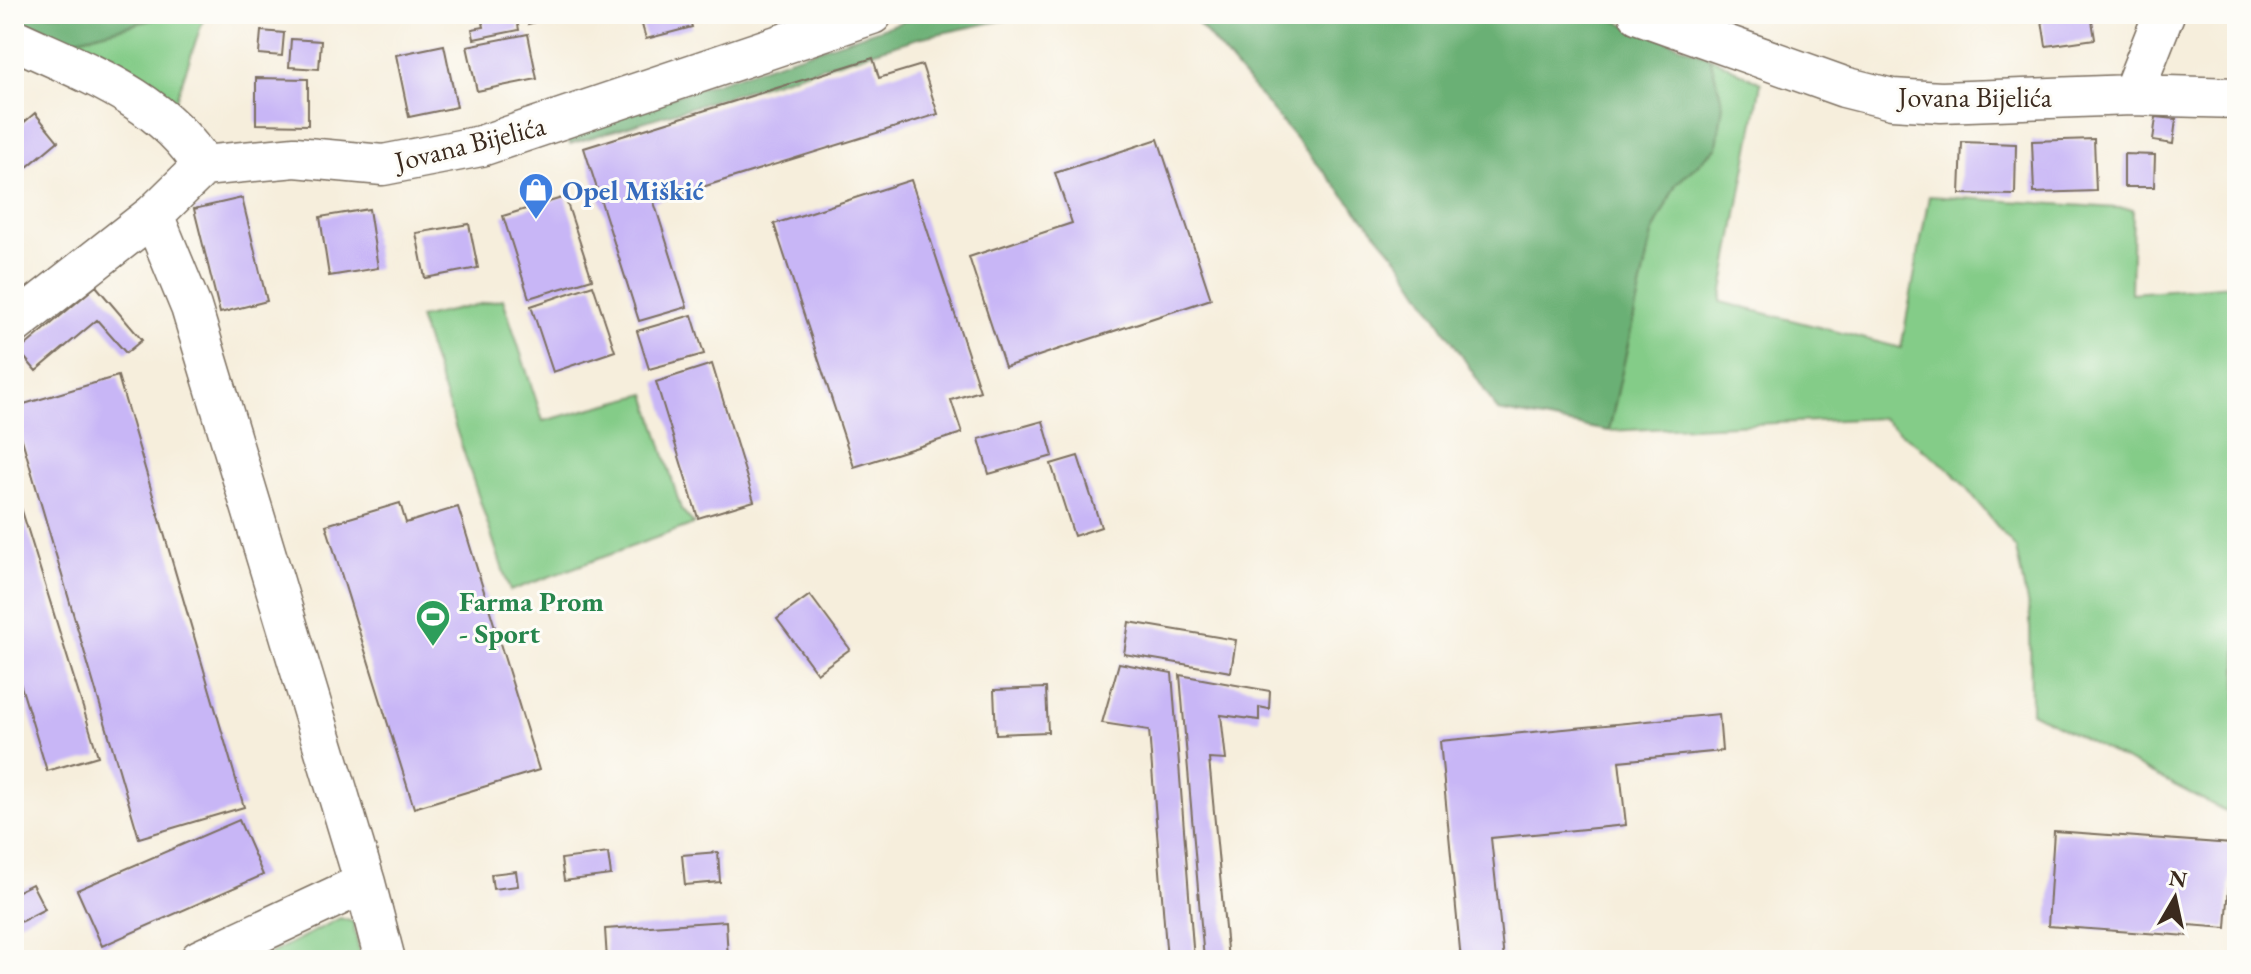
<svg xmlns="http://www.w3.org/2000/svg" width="2251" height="974" font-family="'EB Garamond',serif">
<rect width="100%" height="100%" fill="#fdfcf7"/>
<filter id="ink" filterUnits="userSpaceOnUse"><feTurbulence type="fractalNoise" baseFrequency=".0125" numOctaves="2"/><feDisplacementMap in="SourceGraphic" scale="16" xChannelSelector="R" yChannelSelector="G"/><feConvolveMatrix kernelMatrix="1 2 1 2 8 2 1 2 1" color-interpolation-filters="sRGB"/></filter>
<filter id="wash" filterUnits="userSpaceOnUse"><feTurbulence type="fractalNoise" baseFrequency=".006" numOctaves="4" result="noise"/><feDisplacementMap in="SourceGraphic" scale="32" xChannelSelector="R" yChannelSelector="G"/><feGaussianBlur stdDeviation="1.8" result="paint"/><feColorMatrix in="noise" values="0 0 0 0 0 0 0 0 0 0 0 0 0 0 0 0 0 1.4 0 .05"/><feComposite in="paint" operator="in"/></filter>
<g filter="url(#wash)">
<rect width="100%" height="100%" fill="#f6eedc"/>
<path fill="#84cc88" stroke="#607b53" stroke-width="2" d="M173,14H205L175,102L63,43Z
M1710,57L1761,83L1721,302L1901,348L1929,196L2133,209L2131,293L2232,285L2237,327V817L2031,712L2030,617L2016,549L1952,471L1881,418L1609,431L1652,234L1676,184L1717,147Z
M503,299L543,421L646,394L681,509L694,524L510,591L419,318Z
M340,918L353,922L361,960H258Z"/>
<path fill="#6bb074" stroke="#536d49" stroke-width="2" d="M14,14H173L63,43L14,22Z
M926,14H1033L918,38L570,144L565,132Z
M1190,14H1598L1710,57L1723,104L1717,147L1676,184L1652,234L1609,431L1498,411L1400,261Z"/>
<g id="blocks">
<path fill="#c8b6f6" d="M288,14H347V16L289,22Z
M481,14H516L519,30L474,39L472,29L484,27Z
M526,14H543L544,20L528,24Z
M639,14H688L692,27L646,39Z
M2041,14H2091L2095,39L2046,46Z
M261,31L284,33L282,56L259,54Z
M528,34L537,79L477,91L467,46Z
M291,39L321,41L319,69L289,67Z
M444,45L457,107L409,117L396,55Z
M873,58L879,78L922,65L938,114L654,202L687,307L639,321L584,148Z
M256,78L308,79V125L256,124Z
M35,113L58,141L14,178V131Z
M2156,117L2176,119L2173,144L2153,141Z
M1158,139L1211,299L1005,367L969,257L1072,223L1055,173Z
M2094,139L2096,191L2034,193L2032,141Z
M1962,142L2016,144L2015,195L1960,194Z
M2124,154L2155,155L2154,187H2124Z
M911,180L980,391L951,400L962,433L854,467L774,224Z
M565,197L592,279L529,298L503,216Z
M242,198L267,301L220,313L194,209Z
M369,209L378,268L329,276L320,217Z
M469,224L478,268L425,278L416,233Z
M593,285L615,351L553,372L531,306Z
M96,286L142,340L126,353L97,320L36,371L19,351Z
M692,315L704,354L649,369L637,331Z
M712,364L754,501L698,518L656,382Z
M118,376L244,807L139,838L14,412V407Z
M1043,421L1053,456L989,474L979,439Z
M1078,456L1101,527L1074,536L1051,464Z
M14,485L98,756L47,771L14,663Z
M400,503L406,523L458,507L539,770L414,808L326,525Z
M810,595L850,649L817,673L777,619Z
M1129,622L1236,640L1231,672L1124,654Z
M1119,663L1172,673L1194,960H1167L1149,730L1102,723Z
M1180,675L1270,691L1269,709L1259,707V720L1221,715L1226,760L1209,759L1228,960H1204Z
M1046,688L1048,732L996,734L994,690Z
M1719,714L1722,751L1619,761L1626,825L1491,838L1504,960H1461L1440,741Z
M239,820L263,875L102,946L77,890Z
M2054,831L2232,844L2226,928L2189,925L2188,936L2048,926Z
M718,852L720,882L685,885L682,855Z
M608,853L611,875L564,881L561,859Z
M516,871L518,886L493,889L491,874Z
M32,884L45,909L14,925V893Z
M726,921L728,960H607L605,929Z"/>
</g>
</g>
<g filter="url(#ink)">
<use href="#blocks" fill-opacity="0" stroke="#7c6f60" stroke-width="2"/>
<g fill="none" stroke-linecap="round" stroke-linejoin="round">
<defs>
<path id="minor" d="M1639,14L1844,87L1892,99L1941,102L2132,95L2237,98
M14,39C82,71 162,98 203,166
M2132,95L2164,14
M153,215L191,307L365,883L385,960
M14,324L153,215L203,166L295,157L383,165L481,146L872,14
M200,960L365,883"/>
</defs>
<use href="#minor" stroke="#7c6f60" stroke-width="43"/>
<use href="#minor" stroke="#fff" stroke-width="40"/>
</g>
</g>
<defs>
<symbol id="shop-pin" viewBox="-11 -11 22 30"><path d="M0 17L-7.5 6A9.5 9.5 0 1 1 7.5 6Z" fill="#3f7fe0" stroke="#fdfcf7"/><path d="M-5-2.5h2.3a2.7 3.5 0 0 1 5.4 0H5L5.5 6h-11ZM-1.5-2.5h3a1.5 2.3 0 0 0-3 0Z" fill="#fff"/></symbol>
<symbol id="stadium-pin" viewBox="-11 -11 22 30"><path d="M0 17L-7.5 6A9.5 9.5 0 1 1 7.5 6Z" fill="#2e9e5b" stroke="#fdfcf7"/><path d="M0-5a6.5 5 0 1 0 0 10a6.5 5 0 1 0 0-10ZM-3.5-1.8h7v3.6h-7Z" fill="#fff"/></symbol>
</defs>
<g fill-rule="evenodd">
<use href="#shop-pin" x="516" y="170" width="40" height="54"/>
<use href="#stadium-pin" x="413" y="597" width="40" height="54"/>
</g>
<g text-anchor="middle" stroke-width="6" stroke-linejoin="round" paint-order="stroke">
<g font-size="28" fill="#3b2a1e" stroke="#fdfcf7">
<text x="1975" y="107">Jovana Bijelića</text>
<text transform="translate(470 143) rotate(-14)" y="10">Jovana Bijelića</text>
</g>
<g font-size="28" font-weight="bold" fill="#366cbe" stroke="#fdfcf7" text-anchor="start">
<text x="562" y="200">Opel Miškić</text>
</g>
<g font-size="28" font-weight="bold" fill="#27864d" stroke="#fdfcf7" text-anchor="start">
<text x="459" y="611">Farma Prom<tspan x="459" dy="32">- Sport</tspan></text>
</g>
</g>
<rect width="2251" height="974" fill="none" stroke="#fdfcf7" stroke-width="48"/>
<g transform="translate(2175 898) rotate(9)" stroke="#fdfcf7" stroke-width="6" paint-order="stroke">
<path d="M0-6L14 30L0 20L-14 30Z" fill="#3b2a1e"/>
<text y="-12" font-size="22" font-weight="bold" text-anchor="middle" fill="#3b2a1e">N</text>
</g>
</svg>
